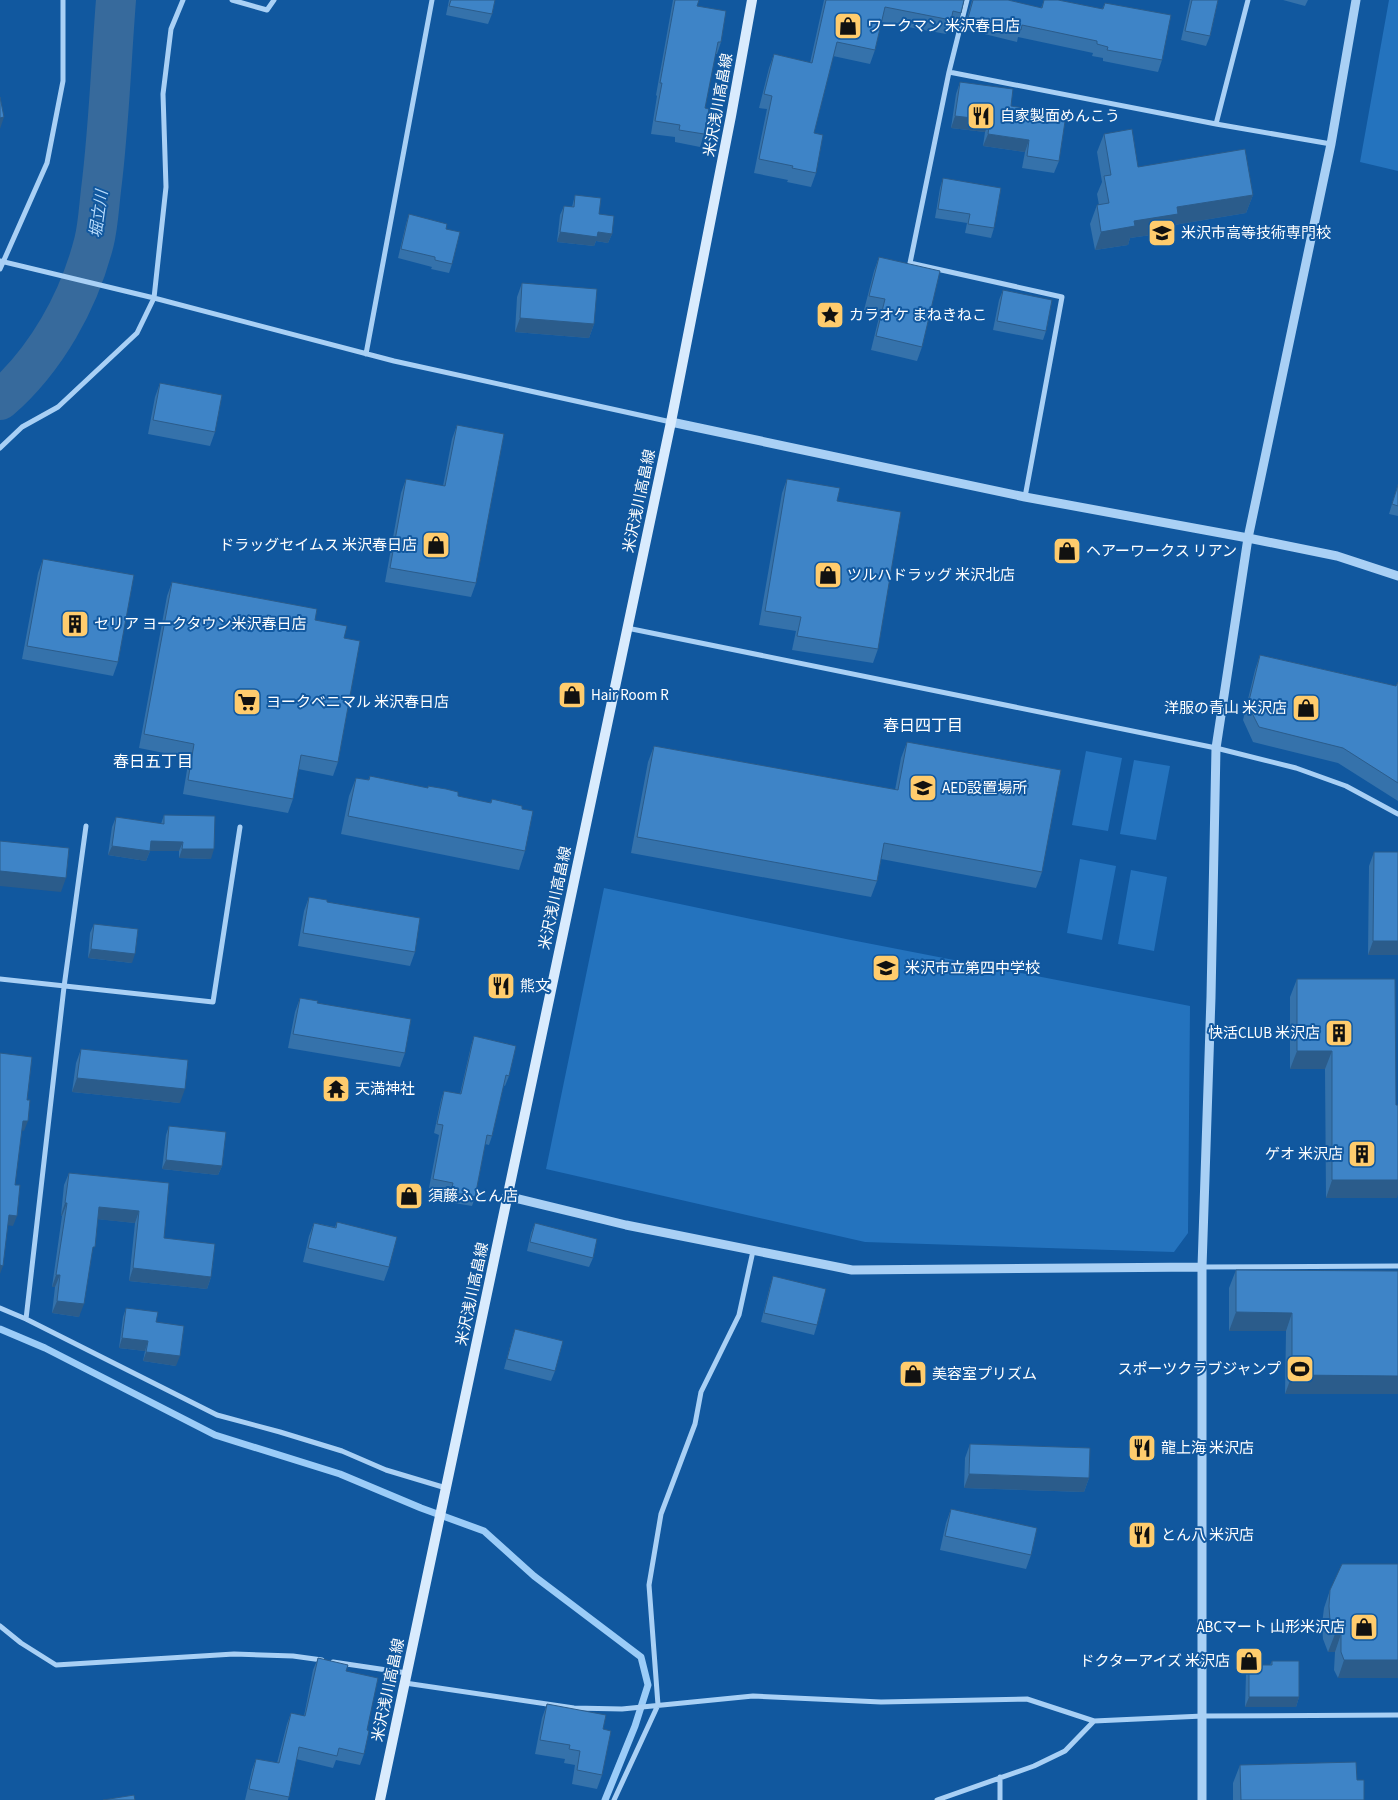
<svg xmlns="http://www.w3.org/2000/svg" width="1398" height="1800" font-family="'Source Sans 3','Noto Sans JP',sans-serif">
<rect width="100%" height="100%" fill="#11589f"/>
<path fill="#2473be" d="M1389,0H1398V171L1360,162Z
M1086,751L1122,758L1108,831L1072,825Z
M1134,760L1170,766L1156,840L1120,834Z
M1080,859L1116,866L1102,940L1067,933Z
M1131,870L1167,877L1154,951L1118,944Z
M604,888L846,939L1190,1006L1188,1233L1174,1252L865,1242L546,1169Z"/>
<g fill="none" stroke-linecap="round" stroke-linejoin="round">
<path stroke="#9bccf8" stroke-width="7" d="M0,1329L45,1348L215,1435L340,1474L421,1508L484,1531L534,1576L641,1657L648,1685L635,1726L605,1800"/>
<path stroke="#376a9c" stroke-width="40" d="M0,400C46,360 79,301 94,242C98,226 99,207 101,190C109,127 111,63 116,0"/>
<path stroke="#a9d0f5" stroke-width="5" d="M232,0L267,10L274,0
M967,0L949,72L910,263L1062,297L1025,497
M949,72L1216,124L1331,144
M1216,124L1248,0
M0,261L154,298L394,361L671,422
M0,269L47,163L63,81V0
M366,354L432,0
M0,448L22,427L58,407L137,333L154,298L166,187L163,94L171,29L183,0
M627,628L1216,748L1296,768L1346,786L1398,814
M0,979L213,1002L240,827
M1202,1267L1398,1266
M0,1308L26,1319L217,1415L280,1432L342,1451L386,1470L446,1488
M26,1319L64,987L86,826
M0,1626L21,1643L56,1665L234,1654L293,1656L322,1660
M333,1662L407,1673
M405,1683L574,1708L622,1709L753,1696L881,1702L1027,1699L1094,1721L1203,1716L1398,1715
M1000,1777V1800
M614,1800L658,1705L649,1585L661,1514L695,1424L701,1392L739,1315L753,1251
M937,1800L1034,1766L1065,1751L1094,1721"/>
<path stroke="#a9d0f5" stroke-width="9" d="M671,422L1025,497L1248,538L1337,556L1398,576
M507,1196L626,1225L852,1270L1202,1267
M1202,1800V1267L1211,997L1216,748L1248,538L1331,144L1356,0"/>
<path stroke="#d9ebfd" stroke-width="10" d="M380,1800L671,422L731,116L752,0"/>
</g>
<path fill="#3572ab" d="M449,0H495L492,14L488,24L446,15Z
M673,0H699L697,6L721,42L717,54H715L705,108L704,134L700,147L675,142V137L651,134L657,96L656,95Z
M824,0H964L961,13L956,27L949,26L946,34L881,22L875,50L870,64L833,56L814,133L816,173L811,187L787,182L788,180L754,173L767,109L759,108L769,68L774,54L810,63Z
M972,0H1008L1041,8L1044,0H1058L1102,9L1105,3L1162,60L1158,72L1103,61V58L1092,56L1093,53L1018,37L1017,42L964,29Z
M1190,0H1218L1210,36L1206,46L1181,40Z
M1283,0H1308L1305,6Z
M960,82L1011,106L1059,161L1054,173L1022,168L1025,152L983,146L985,132L951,128L956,94Z
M1104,134L1138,167L1253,195L1246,213L1174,225L1172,232L1130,238L1128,245L1095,250L1090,224L1097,205H1099L1097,194L1102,182L1097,152Z
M943,178L994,228L991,238L965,233L967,223L935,218L940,188Z
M575,195L599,214L612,234L608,243L596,241L594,246L557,242L560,215L564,206L572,207Z
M409,214L452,264L449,273L431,269L432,267L398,258L406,224Z
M879,257L922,347L917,361L871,350L880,313L864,310L874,271Z
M522,283L594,324L589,338L515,332L517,297Z
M1003,290L1046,331L1043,340L993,330L999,300Z
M160,383L215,432L210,446L148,434L155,397Z
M457,425L476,583L471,597L385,582L401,493L406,479L443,486L452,439Z
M787,479L837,501L878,649L873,663L792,650L796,631L759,625L782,493Z
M1398,484V516L1389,514Z
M43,559L118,662L113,676L22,659L38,573Z
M172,582L315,620L344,638L338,762L333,776L298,769L293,799L288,813L183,794L189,758L139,748L167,596Z
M1260,655L1396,686L1398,682V801L1338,763L1253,742L1243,720L1255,670Z
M907,742L1042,872L1036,888L881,859L877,881L871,897L631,853L648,762L654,746L895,790L901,758Z
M370,776L458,796L490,803L492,799L522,809L525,851L519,870L341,834L349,796L356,778L368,780Z
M164,815L211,859L179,858V851H150L146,861L108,855L112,827L116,817L161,824Z
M1374,852H1398V955H1368L1369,866Z
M309,897L327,902L415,952L410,966L298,946L304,911Z
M94,924L132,963L88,958L90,933Z
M1297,979L1396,1105L1397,1198H1326L1325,1069H1290V997Z
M300,998L317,1003L405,1053L400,1067L288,1048L295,1012Z
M474,1036L509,1076L505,1086L503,1085L492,1136L489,1145L485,1144L475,1197L472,1206L448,1202L449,1192L429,1188L439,1135L434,1133L441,1100L444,1091L460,1094L471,1046Z
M81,1049L180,1103L72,1092L76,1063Z
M169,1126L222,1166L218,1175L162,1169L166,1135Z
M69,1173L169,1183L164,1238L211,1277L207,1289L129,1281L135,1223L98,1219L79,1317L52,1313L55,1287H52L62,1216L61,1215L64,1185Z
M337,1222L389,1267L384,1281L303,1262L309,1236L314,1223L335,1227Z
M535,1223L593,1258L589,1267L527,1251L531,1233Z
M1236,1270L1398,1271L1285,1394L1286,1331H1229V1288Z
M773,1276L817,1325L814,1335L761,1322L770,1286Z
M126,1308L176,1366L143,1361L145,1351L119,1348L123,1317Z
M515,1329L555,1371L551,1381L504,1369L512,1339Z
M970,1444L1089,1478L1084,1492L964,1488L965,1458Z
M951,1509L1031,1555L1026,1569L940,1550L946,1523Z
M1398,1564L1338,1678L1334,1670L1335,1652H1328L1323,1639L1322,1624L1324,1608L1330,1590Z
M318,1658L346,1671L367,1730L364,1754L360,1765L336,1760L333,1768L296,1759L288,1800H245L252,1770L256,1759L277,1763L287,1724L291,1713L304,1716L313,1670Z
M1272,1661L1299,1697L1296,1707H1245L1246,1674L1249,1665H1270Z
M547,1704L603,1729L602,1775L597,1789L572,1784L575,1765L564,1763L565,1759L535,1754L542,1718Z
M1240,1765L1357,1780L1364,1800H1233V1783Z"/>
<path fill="#2b5c8b" d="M955,116L990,120L985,132L951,128Z
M4,117L0,129V118Z
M988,134L1029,140L1025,152L983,146Z
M1253,195L1246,213L1174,225L1172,232L1130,238L1128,245L1095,250L1101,232L1134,221L1177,207Z
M560,232H598L612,234L608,243L596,241L594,246L557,242Z
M520,318L594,324L589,338L515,332Z
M151,841L183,842L179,851H148Z
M112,846L150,851L146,861L108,855Z
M182,849H214L211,859L179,858Z
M0,871L66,878L61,892L0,886Z
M1373,941H1398V955H1368Z
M91,949L135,954L132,963L88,958Z
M1297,1051H1332L1325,1069H1290Z
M77,1078L185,1089L180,1103L72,1092Z
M23,1121H28L24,1131L20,1130Z
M166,1160L222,1166L218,1175L162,1169Z
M1332,1180H1398V1195L1397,1198H1326Z
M65,1203H67L62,1216L61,1215Z
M99,1207L139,1211L135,1223L95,1219Z
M9,1215L17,1216L13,1226L5,1225Z
M0,1265L3,1266L0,1274Z
M133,1268L211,1277L207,1289L129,1281Z
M56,1275H60L55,1287H52Z
M57,1301L84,1304L79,1317L52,1313Z
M1236,1312L1292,1313L1286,1331H1229Z
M122,1338L148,1341L145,1351L119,1348Z
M146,1352L180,1356L176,1366L143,1361Z
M1292,1375L1398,1376V1394H1285Z
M969,1474L1089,1478L1084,1492L964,1488Z
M1335,1634H1341L1335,1652H1328Z
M1344,1660H1398V1678H1338Z
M1249,1697H1299L1296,1707H1245Z"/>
<path fill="#3e84c7" stroke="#2b5c8b" d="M451,0H495L492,14L449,6Z
M675,0H699L697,6L726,11L721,42H718L705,108L709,109L704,134L679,130L680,125L655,121L662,83H660Z
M826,0H964L961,13L953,11L951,20L885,7L875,50L837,42L814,133L823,135L816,173L792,168L793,166L759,159L772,96L764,94L774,54L812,63Z
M973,0H1008L1042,8L1044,0H1058L1103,9L1105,3L1171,15L1162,60L1107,50L1108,47L1097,44V41L1022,25L1021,30L968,18Z
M1192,0H1218L1210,36L1185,31Z
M960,82L1013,89L1011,106L1066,115L1059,161L1027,156L1029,140L988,134L990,120L955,116Z
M0,97L4,117L0,118Z
M1132,129L1138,167L1245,149L1253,195L1177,207L1178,214L1134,221L1135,226L1101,232L1097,205L1109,203L1104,176L1111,175L1104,134Z
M943,178L1001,188L994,228L968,224L970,214L938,209Z
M575,195L601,198L599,214L614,216L612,234L598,232L597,237L560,232L564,206L574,207Z
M409,214L447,224L446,229L460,232L452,264L435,260V257L401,249Z
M879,257L940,271L922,347L876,336L885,299L869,296Z
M522,283L597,289L594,324L520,318Z
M1003,290L1052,300L1046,331L997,321Z
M160,383L222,395L215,432L153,420Z
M457,425L504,434L476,583L390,568L406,479L445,486Z
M787,479L840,488L837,501L901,512L878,649L797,636L801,617L765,611Z
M1398,485V506L1392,504Z
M43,559L134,575L118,662L27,646Z
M172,582L317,609L315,620L347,626L344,638L360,641L338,762L301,755L293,799L188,780L194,744L144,734Z
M1260,655L1396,686L1398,682V783L1343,748L1259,727L1248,705Z
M907,742L1061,770L1042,872L884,843L877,881L637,837L654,746L898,790Z
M370,776L428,788V786L446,789L458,792V796L491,803L492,799L522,806V809L533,811L525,851L348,816L356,778L369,780Z
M164,815L215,816L214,849H182L183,842L151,841L150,851L112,846L116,817L164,824Z
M0,841L69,848L66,878L0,871Z
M1374,852H1398V941H1373Z
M309,897L327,900V902L420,918L415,952L303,933Z
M94,924L138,929L135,954L91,949Z
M1297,979H1395L1396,1105H1398V1180H1332V1051H1297Z
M300,998L318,1001L317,1003L411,1019L405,1053L293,1034Z
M474,1036L516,1046L509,1076L506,1075L492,1136L487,1135L475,1197L451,1192L453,1183L433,1179L443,1125L437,1124L444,1091L461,1094Z
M81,1049L188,1060L185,1089L77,1078Z
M0,1053L32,1057L27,1100H30L28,1121H23L15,1185H20L17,1216L9,1215L3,1266L0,1265Z
M169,1126L226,1132L222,1166L166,1160Z
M69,1173L169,1183L164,1238L215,1244L211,1277L133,1268L139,1211L99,1207L95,1247H93L84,1304L57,1301L60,1275H56L67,1203H65Z
M337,1222L397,1237L389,1267L308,1248L314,1223L336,1228Z
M535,1223L597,1239L593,1258L530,1242Z
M1236,1270L1398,1271V1376L1292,1375V1313L1236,1312Z
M773,1276L826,1289L817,1325L764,1313Z
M126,1308L158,1312L156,1322L184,1326L180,1356L146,1352L148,1341L122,1338Z
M515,1329L563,1341L555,1371L507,1359Z
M970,1444L1090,1448L1089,1478L969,1474Z
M951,1509L1037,1528L1031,1555L945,1536Z
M1342,1564H1398V1660H1344L1341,1652V1634H1335L1330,1621L1329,1606L1330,1590Z
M318,1658L348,1665L346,1671L378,1678L367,1730L369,1731L364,1754L339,1748L337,1756L299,1747L289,1797L249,1789L256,1759L279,1763L291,1713L305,1716Z
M1272,1661H1299V1697H1249V1665H1272Z
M547,1704L606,1715L603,1729L611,1731L602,1775L577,1770L580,1751L569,1749L570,1745L540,1740Z
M1356,1762L1357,1780H1364V1800H1241L1240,1765Z
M134,1795L135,1800H103Z"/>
<defs>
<symbol id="shop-square" viewBox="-11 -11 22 22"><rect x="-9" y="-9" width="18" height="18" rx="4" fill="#ffcc6d" stroke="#11589f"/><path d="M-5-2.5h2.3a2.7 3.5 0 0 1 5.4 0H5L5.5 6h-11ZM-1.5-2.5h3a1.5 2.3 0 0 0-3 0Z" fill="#111"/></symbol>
<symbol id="restaurant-square" viewBox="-11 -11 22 22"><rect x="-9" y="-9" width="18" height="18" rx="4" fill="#ffcc6d" stroke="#11589f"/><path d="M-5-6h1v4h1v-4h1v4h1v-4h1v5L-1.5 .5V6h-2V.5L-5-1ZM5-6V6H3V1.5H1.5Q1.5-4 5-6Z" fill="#111"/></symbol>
<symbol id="school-square" viewBox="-11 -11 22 22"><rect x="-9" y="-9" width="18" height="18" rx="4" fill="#ffcc6d" stroke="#11589f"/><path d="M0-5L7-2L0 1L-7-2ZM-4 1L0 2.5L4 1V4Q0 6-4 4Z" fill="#111"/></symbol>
<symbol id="sight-square" viewBox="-11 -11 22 22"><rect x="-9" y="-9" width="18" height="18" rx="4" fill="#ffcc6d" stroke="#11589f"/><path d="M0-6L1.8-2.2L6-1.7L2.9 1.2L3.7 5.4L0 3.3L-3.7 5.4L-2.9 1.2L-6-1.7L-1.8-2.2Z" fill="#111"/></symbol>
<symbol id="building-square" viewBox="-11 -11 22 22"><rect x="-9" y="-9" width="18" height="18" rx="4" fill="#ffcc6d" stroke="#11589f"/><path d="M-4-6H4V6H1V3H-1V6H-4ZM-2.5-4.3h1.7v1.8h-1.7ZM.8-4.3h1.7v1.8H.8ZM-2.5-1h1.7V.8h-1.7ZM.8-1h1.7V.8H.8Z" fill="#111"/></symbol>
<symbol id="supermarket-square" viewBox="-11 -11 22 22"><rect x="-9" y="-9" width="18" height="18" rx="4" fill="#ffcc6d" stroke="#11589f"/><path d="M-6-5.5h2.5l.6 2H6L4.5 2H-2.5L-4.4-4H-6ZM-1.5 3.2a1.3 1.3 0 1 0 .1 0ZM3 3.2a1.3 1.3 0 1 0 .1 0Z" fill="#111"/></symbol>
<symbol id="temple-square" viewBox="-11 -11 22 22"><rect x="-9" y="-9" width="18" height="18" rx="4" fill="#ffcc6d" stroke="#11589f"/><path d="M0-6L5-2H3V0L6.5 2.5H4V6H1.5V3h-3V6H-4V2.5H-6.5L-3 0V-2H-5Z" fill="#111"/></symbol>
<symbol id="stadium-square" viewBox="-11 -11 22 22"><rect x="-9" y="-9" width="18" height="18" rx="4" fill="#ffcc6d" stroke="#11589f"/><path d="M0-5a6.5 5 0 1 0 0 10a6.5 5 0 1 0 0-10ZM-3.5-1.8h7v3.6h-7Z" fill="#111"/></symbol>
</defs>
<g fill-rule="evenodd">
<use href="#shop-square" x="832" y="10" width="32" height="32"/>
<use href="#restaurant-square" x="965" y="100" width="32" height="32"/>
<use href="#school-square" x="1146" y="217" width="32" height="32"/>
<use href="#sight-square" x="814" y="299" width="32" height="32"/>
<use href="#shop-square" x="420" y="529" width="32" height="32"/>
<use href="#shop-square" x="1051" y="535" width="32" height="32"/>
<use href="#shop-square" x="812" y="559" width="32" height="32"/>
<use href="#building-square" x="59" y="608" width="32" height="32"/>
<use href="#shop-square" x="556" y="679" width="32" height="32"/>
<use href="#supermarket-square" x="231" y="686" width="32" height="32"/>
<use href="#shop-square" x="1290" y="692" width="32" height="32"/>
<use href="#school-square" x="907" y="772" width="32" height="32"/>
<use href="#school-square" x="870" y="952" width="32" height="32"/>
<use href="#restaurant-square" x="485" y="970" width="32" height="32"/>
<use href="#building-square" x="1323" y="1017" width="32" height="32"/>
<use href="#temple-square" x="320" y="1073" width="32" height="32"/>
<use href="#building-square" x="1346" y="1138" width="32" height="32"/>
<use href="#shop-square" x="393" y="1180" width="32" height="32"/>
<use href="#stadium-square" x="1284" y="1353" width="32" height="32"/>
<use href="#shop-square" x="897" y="1358" width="32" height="32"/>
<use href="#restaurant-square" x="1126" y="1432" width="32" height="32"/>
<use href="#restaurant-square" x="1126" y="1519" width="32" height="32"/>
<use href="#shop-square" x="1348" y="1611" width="32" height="32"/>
<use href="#shop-square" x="1233" y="1645" width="32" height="32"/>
</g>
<g text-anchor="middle" stroke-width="4" stroke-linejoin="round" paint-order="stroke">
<g font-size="15" fill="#fff" stroke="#11589f" text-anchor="start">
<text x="867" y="31">ワークマン 米沢春日店</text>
<text x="1000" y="121">自家製面めんこう</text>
<text x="1181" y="238">米沢市高等技術専門校</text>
<text x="849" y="320">カラオケ まねきねこ</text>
<text x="417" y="550" text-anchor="end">ドラッグセイムス 米沢春日店</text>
<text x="1086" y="556">ヘアーワークス リアン</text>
<text x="847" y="580">ツルハドラッグ 米沢北店</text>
<text x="94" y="629">セリア ヨークタウン米沢春日店</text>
<text x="591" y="700">Hair Room R</text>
<text x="266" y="707">ヨークベニマル 米沢春日店</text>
<text x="1287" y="713" text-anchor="end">洋服の青山 米沢店</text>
<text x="942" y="793">AED設置場所</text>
<text x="905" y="973">米沢市立第四中学校</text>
<text x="520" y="991">熊文</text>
<text x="1320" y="1038" text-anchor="end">快活CLUB 米沢店</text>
<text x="355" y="1094">天満神社</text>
<text x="1343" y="1159" text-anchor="end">ゲオ 米沢店</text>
<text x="428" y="1201">須藤ふとん店</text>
<text x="1281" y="1374" text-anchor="end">スポーツクラブジャンプ</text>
<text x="932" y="1379">美容室プリズム</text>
<text x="1161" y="1453">龍上海 米沢店</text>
<text x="1161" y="1540">とん八 米沢店</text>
<text x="1345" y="1632" text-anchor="end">ABCマート 山形米沢店</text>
<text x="1230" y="1666" text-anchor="end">ドクターアイズ 米沢店</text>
</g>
<g font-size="15" fill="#fff" stroke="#11589f">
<text transform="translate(718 105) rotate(-80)" y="5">米沢浅川高畠線</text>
<text transform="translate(639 501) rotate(-78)" y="5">米沢浅川高畠線</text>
<text transform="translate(555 898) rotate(-78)" y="5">米沢浅川高畠線</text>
<text transform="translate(472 1294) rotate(-78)" y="5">米沢浅川高畠線</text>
<text transform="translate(388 1690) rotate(-78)" y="5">米沢浅川高畠線</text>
</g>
<g font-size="16" font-style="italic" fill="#b6dafb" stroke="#11589f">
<text transform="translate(98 214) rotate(-82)" y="6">堀立川</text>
</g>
<g font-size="16" fill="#fff" stroke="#11589f">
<text x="923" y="731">春日四丁目</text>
<text x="153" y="767">春日五丁目</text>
</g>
</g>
</svg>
